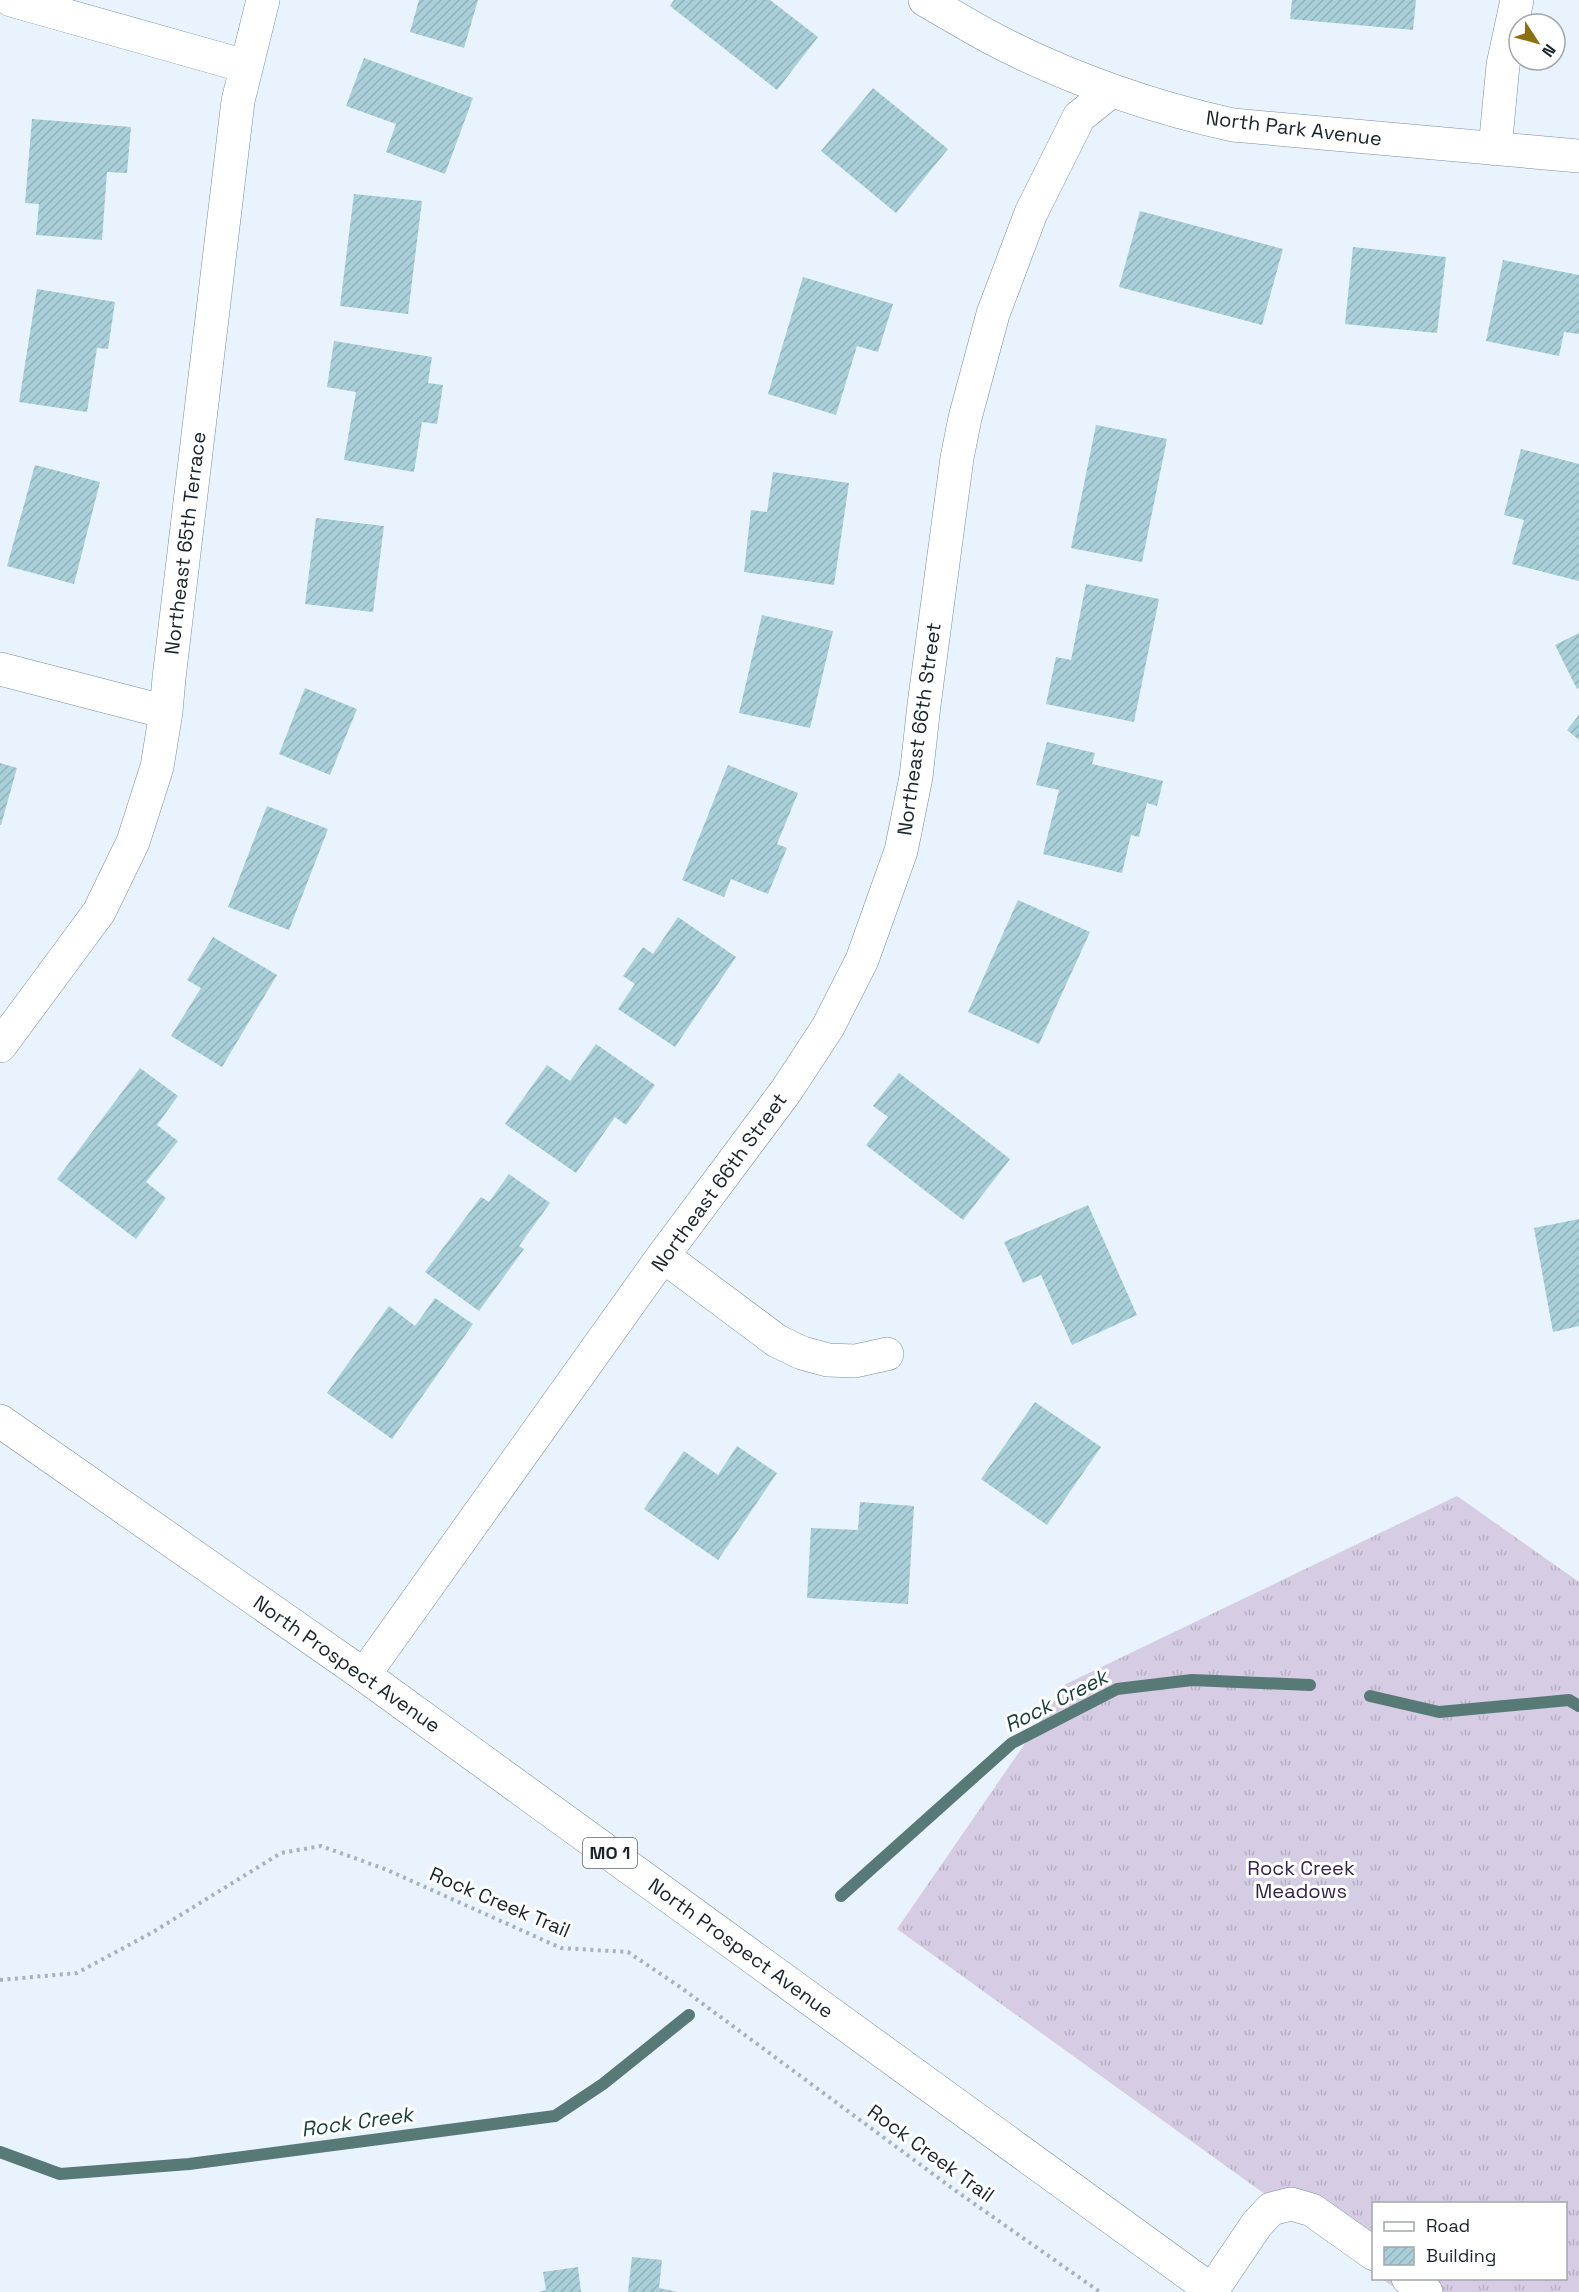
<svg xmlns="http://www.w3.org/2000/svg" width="1579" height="2292" font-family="'Space Grotesk',sans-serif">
<defs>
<pattern id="grass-tufts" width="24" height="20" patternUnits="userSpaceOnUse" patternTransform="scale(1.5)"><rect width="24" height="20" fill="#d6cce4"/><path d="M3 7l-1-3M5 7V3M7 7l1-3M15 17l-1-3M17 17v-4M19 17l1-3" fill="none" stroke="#b7afc4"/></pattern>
<pattern id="building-hatch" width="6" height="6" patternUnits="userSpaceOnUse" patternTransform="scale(1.5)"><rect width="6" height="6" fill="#a9d0d9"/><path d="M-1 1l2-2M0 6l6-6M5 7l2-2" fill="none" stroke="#91b2ba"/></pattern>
</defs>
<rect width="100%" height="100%" fill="#e8f3fd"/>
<path fill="url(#grass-tufts)" d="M1457,1496L1579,1582V2292H1401L1382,2279L1566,2278V2204H1374L1373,2272L897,1929L1066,1684Z"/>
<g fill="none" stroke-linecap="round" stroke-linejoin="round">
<path stroke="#587a77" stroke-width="12" d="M1370,1696L1439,1712L1569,1700L1579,1706
M841,1896L1012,1743L1117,1689L1192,1680L1310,1685
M0,2152L60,2174L189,2164L555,2116L603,2084L689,2015"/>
</g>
<path fill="url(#building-hatch)" d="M419,0H478L464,48L410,32Z
M674,0H770L818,37L777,90L670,6Z
M1292,0H1416L1413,30L1290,19Z
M364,58L473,98L445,174L386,152L396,124L346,106Z
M873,88L948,149L896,213L821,151Z
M32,119L131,127L127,173L107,172L102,240L36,235L39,204L25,203Z
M354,194L422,201L408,314L340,306Z
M1140,211L1283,249L1262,325L1119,287Z
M1353,247L1446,257L1437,333L1345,324Z
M1503,260L1579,275V334L1564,332L1559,356L1486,341Z
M803,277L893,304L878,352L857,346L836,415L768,394Z
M37,289L115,302L108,349L97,348L87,412L19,402Z
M334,341L432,357L428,383L443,385L437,424L422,422L414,472L344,460L356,392L327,387Z
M1096,425L1167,439L1142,562L1071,548Z
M1521,449L1579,464V581L1512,564L1524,520L1504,515Z
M35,465L100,482L74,584L7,566Z
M773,472L849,483L834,585L744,572L751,510L767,512Z
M316,518L384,526L373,612L305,604Z
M1086,584L1159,599L1134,722L1046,704L1056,657L1071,660Z
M762,615L833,631L810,728L739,713Z
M1579,633V688L1577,689L1555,645Z
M305,688L357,709L330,775L279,754Z
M1579,715V740L1567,730Z
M1047,742L1095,753L1092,764L1163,781L1157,806L1147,803L1139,837L1131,835L1122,873L1043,854L1059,790L1036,785Z
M0,763L17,768L1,825H0Z
M728,765L798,793L777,844L787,848L768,894L731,879L724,897L682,880Z
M267,806L328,829L289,930L228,907Z
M1018,900L1090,932L1039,1044L968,1012Z
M678,917L736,957L675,1047L618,1009L635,984L623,976L643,947L653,954Z
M213,937L277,975L222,1067L171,1036L201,988L187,980Z
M596,1044L655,1085L626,1125L615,1117L576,1173L505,1124L547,1065L570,1081Z
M140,1068L178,1096L157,1125L178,1141L146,1182L166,1198L136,1239L57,1179Z
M899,1073L1010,1159L963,1220L866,1145L888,1117L873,1106Z
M509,1174L550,1203L519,1246L524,1249L479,1311L425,1272L481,1197L489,1202Z
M1088,1205L1137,1315L1072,1345L1041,1275L1023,1283L1004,1242Z
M1579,1219V1326L1553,1332L1534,1228Z
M435,1298L473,1324L392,1439L327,1393L389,1306L415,1326Z
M1035,1402L1101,1447L1047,1525L981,1479Z
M737,1446L777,1473L718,1560L644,1509L684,1451L718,1475Z
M860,1502L914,1506L908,1604L807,1598L811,1528L858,1530Z
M632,2257L662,2260L659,2288L678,2292H628Z
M578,2267L581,2292H538L546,2290L543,2272Z"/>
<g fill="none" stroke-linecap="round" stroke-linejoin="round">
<defs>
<path id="minor" d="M11,0L245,66
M925,0C953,16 980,33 1009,47C1080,82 1156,108 1233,125L1579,156
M1495,149L1503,65L1517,0
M0,669L166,712
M0,1046L99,912L133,842L157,767L166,712L169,678L238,101L263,0
M663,1256L777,1341L802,1353L828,1360L855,1361L887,1354
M364,1675L663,1256L786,1091L828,1027L862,960L901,851L916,777L924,705L957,458L965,418L993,314L1031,213L1079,117L1111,91
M1408,2278L1426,2292
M1211,2292L1257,2224L1271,2209L1291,2204L1312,2210L1374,2254"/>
<path id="major" d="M0,1421L364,1675L1214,2292"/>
</defs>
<use href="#minor" stroke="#758ea4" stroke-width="34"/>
<use href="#major" stroke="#758ea4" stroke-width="34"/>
<path stroke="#a7b2bb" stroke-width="4" stroke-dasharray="3 4.5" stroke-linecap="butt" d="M0,1980L77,1973L153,1932L281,1853L321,1846L385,1869L561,1948L628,1952L680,1987L956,2191L1100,2292"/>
<use href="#minor" stroke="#fff" stroke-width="33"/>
<use href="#major" stroke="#fff" stroke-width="33"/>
</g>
<g text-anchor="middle" stroke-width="6" stroke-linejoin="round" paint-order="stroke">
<rect fill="#fff" stroke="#5e656b" stroke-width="1.5" x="583" y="1838" width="54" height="30" rx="4.5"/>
<g font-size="18" font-weight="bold" fill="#19232c">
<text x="610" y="1859">MO 1</text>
</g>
<g font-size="20" fill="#19232c" stroke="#fff">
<text transform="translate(1294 128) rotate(7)" y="7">North Park Avenue</text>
<text transform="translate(185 543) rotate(-83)" y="7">Northeast 65th Terrace</text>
<text transform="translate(919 729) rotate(-82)" y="7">Northeast 66th Street</text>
<text transform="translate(719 1182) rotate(-54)" y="7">Northeast 66th Street</text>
<text transform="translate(347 1664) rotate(35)" y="7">North Prospect Avenue</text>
<text transform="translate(500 1902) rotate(23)" y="7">Rock Creek Trail</text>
<text transform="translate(741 1948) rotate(36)" y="7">North Prospect Avenue</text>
<text transform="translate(931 2153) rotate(36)" y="7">Rock Creek Trail</text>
</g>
<g font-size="20" fill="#38224d" stroke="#fff">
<text x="1301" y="1875">Rock Creek<tspan x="1301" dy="23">Meadows</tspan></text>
</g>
<g font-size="21" font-style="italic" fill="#153e38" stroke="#fff">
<text transform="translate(1056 1701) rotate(-27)" y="7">Rock Creek</text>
<text transform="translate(357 2122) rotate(-8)" y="7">Rock Creek</text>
</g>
</g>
<rect x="1372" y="2202" width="195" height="78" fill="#ffffff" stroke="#a3a7ab" stroke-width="1.5"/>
<rect x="1384" y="2222" width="30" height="9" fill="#ffffff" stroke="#a3a7ab" stroke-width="1.5"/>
<text x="1426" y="2232" font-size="18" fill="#19232c">Road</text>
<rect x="1384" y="2247" width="30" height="18" fill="url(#building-hatch)" stroke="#a3a7ab" stroke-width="1.5"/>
<text x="1426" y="2262" font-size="18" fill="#19232c">Building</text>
<g transform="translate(1537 42) rotate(126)"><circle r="28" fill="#ffffff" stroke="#a3a7ab" stroke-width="1.5"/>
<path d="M0-4.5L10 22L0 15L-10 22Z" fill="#8b6f10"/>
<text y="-9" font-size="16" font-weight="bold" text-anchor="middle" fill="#19232c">N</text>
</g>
</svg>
